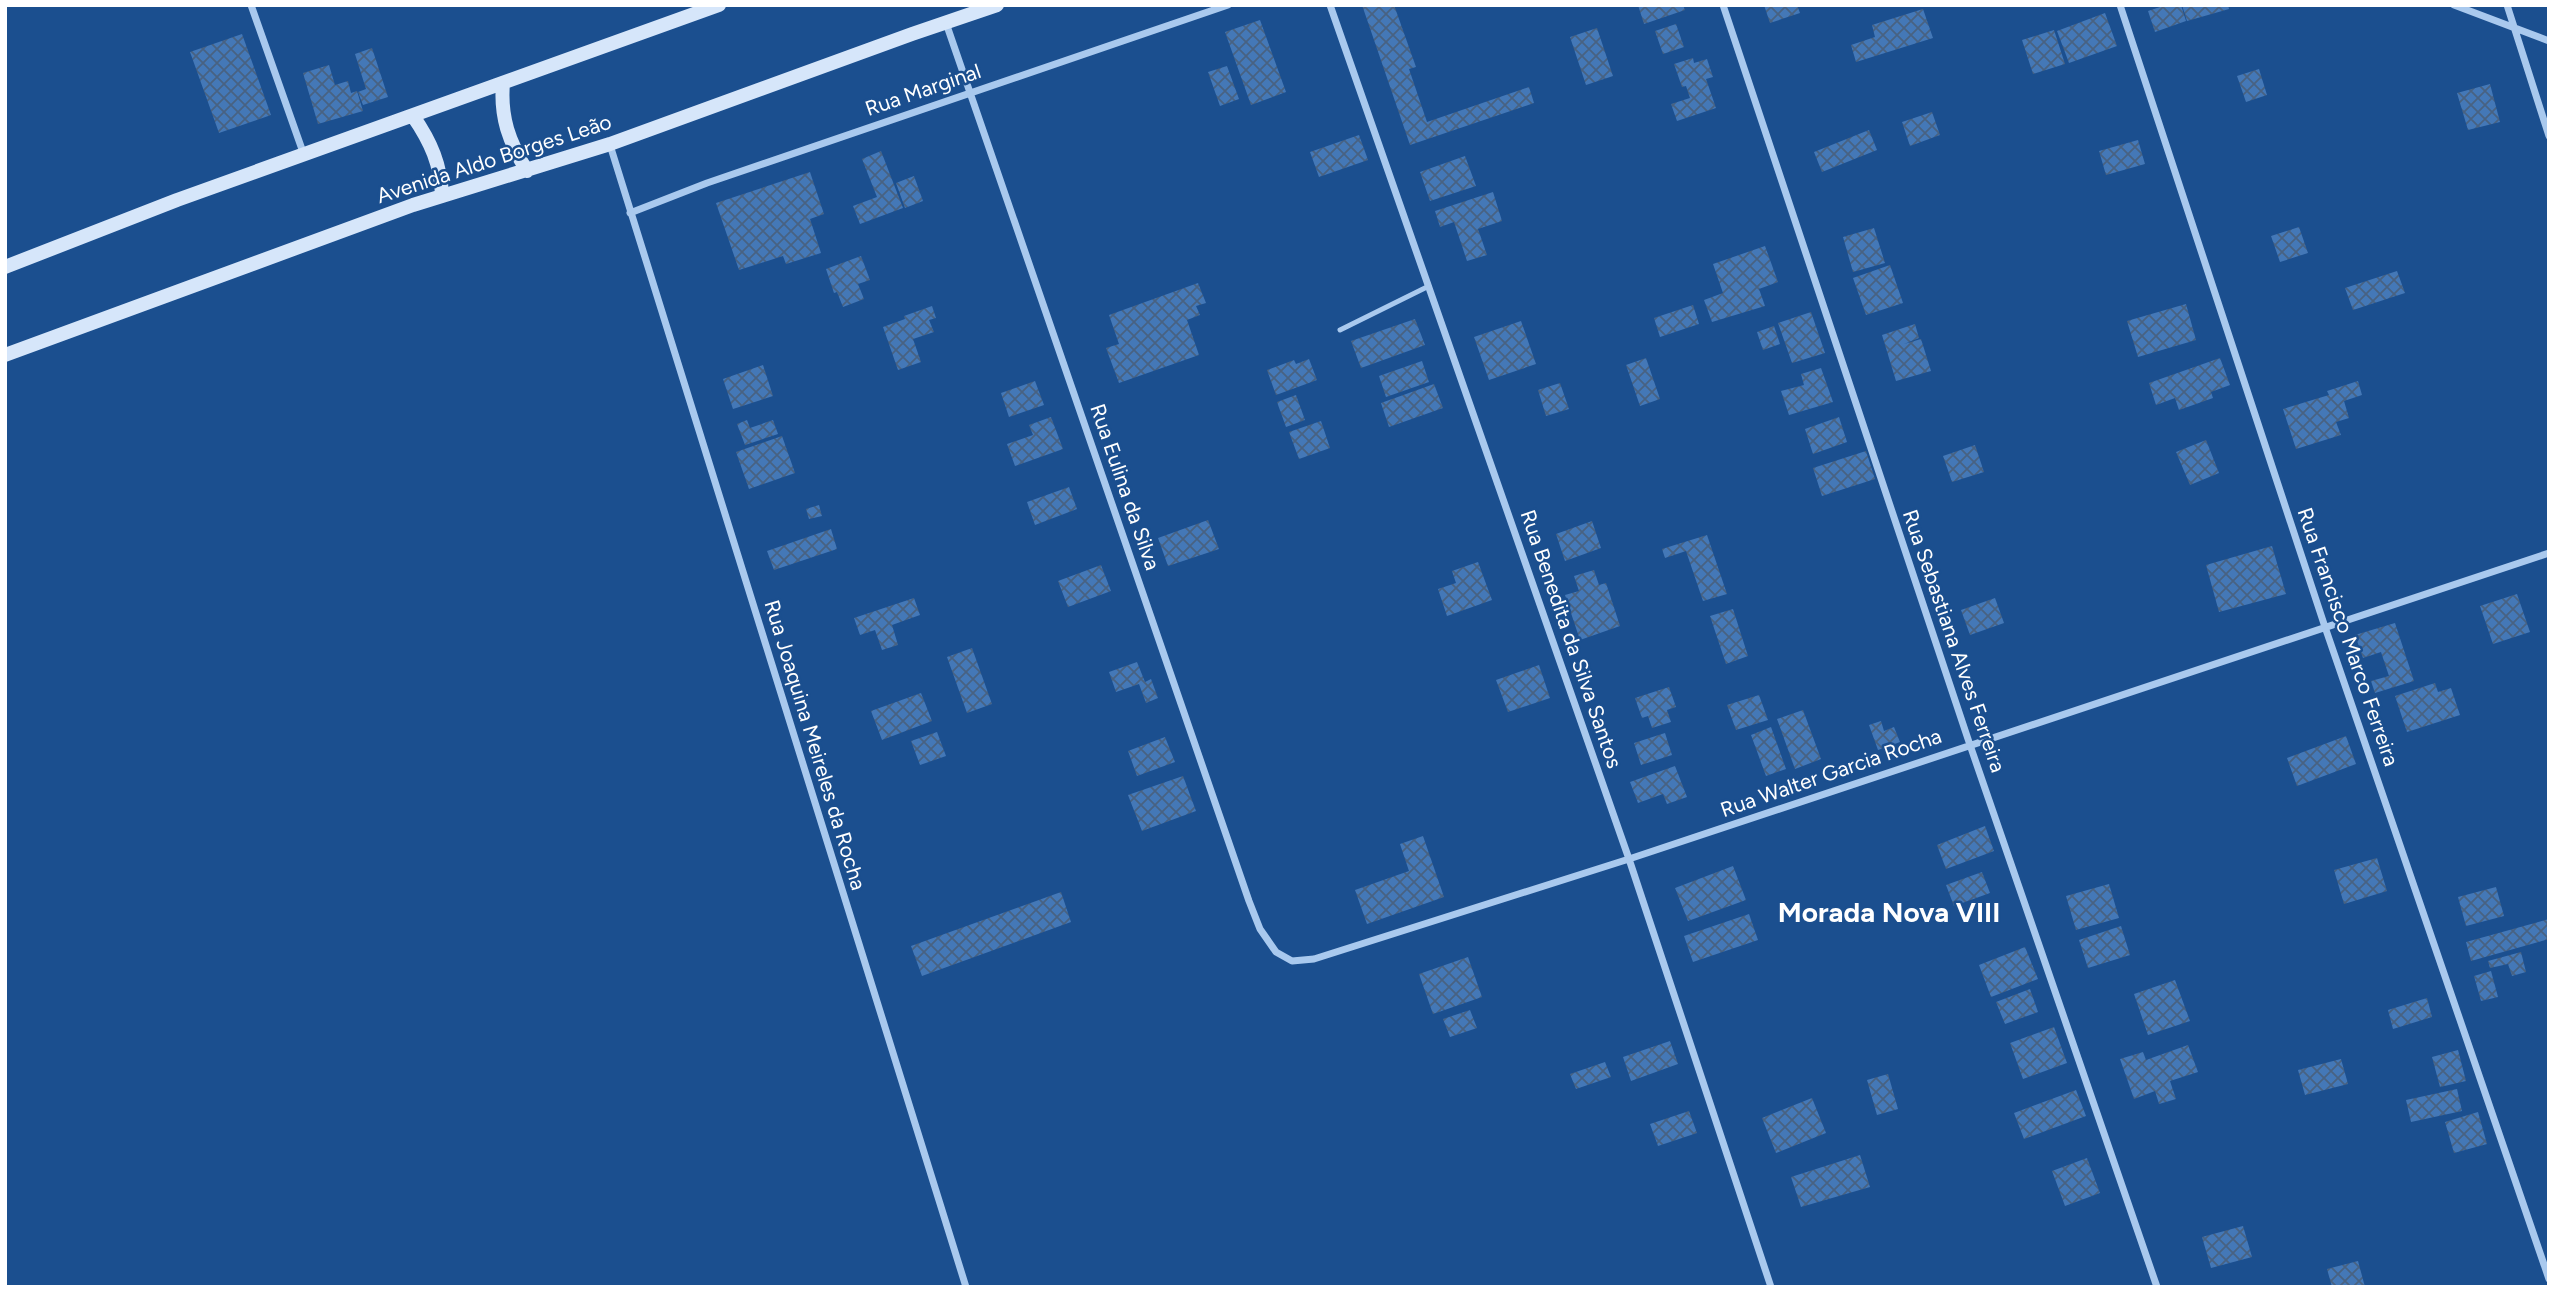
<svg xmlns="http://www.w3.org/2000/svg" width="2554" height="1292" font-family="Figtree,sans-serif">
<defs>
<pattern id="building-cross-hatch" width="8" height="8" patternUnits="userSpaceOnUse" patternTransform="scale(1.75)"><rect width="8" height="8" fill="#4478b7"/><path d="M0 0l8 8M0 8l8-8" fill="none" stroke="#486282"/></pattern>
</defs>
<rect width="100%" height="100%" fill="#1b4f8f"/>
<path fill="url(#building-cross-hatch)" d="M1362,5H1394L1416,67L1409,69L1427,122L1529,87L1534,103L1410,145Z
M1638,5H1683L1685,10L1644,24Z
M1764,5H1797L1800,13L1770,23Z
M2166,5H2181L2186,21L2155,32L2148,11Z
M2182,5H2228L2229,9L2187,21Z
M1923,9L1933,38L1856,62L1851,45L1875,37L1872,25Z
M2105,13L2117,46L2069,63L2057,31Z
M1260,20L1286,92L1251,105L1225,32Z
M1676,24L1684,47L1663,54L1655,31Z
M1597,28L1613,76L1586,85L1570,37Z
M2054,30L2065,64L2033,74L2022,40Z
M242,34L271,115L219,133L190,52Z
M372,48L388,97L363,105L358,92L366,89L355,54Z
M1693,58L1694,63L1707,59L1713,77L1706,79L1716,108L1677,121L1671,104L1690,98L1686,86L1682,87L1674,64Z
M329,65L335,85L348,81L351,93L357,91L363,111L318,124L303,73Z
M1227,66L1239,99L1220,106L1208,72Z
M2259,69L2267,95L2246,102L2237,76Z
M2490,84L2500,122L2468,130L2457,93Z
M1932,112L1940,135L1910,146L1902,122Z
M1869,130L1877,150L1822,172L1814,152Z
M1359,135L1368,160L1319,177L1310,152Z
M2138,140L2145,164L2106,175L2099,151Z
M881,151L903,208L860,224L853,206L877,197L862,159Z
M1465,156L1476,186L1430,201L1420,172Z
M810,172L824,214L810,219L821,253L786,264L783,256L739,270L716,203Z
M914,176L923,201L905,208L896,183Z
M1493,192L1502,221L1478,229L1487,255L1467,261L1454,222L1440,227L1435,211Z
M2299,227L2308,253L2280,262L2271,236Z
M1874,228L1885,263L1853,272L1843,237Z
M1765,246L1778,282L1759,289L1765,306L1712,322L1704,300L1723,293L1713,264Z
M861,256L870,280L858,284L864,299L843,307L837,292L834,293L826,269Z
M1890,265L1903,303L1866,315L1853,278Z
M2397,271L2405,293L2353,310L2345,288Z
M1198,283L1206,303L1196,306L1200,315L1187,320L1199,355L1119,383L1106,348L1119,344L1109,315Z
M2186,304L2196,340L2138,357L2127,321Z
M1693,305L1699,324L1660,337L1654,318Z
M932,306L936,318L929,320L934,332L913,339L921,362L898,370L883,327L905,319L904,316Z
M1811,312L1825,353L1792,363L1778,323Z
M1415,319L1425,345L1361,368L1351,341Z
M1521,321L1536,364L1489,380L1474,337Z
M1915,324L1919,338L1904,344L1921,339L1931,371L1896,381L1882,335Z
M1774,326L1780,344L1763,350L1757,332Z
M1646,358L1660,399L1640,406L1626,365Z
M2220,358L2230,385L2211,392L2213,398L2179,410L2175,398L2156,405L2149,383Z
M1309,359L1317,380L1276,395L1267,370L1294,360L1296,364Z
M1422,361L1429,382L1386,397L1379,376Z
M763,365L773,396L733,409L723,379Z
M1821,368L1833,402L1789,415L1781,391L1804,385L1801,374Z
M1035,381L1044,405L1009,417L1001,393Z
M2358,381L2362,395L2344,401L2349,418L2336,422L2341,435L2296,449L2283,409L2329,395L2327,391Z
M1560,383L1569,409L1546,416L1538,390Z
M1434,384L1443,408L1389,427L1381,403Z
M1296,395L1305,420L1286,427L1277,402Z
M1051,417L1063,449L1015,466L1007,444L1033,435L1029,425Z
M1839,417L1847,442L1813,454L1805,429Z
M747,420L750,428L773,420L778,434L745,445L737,424Z
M1321,421L1330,448L1299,459L1289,432Z
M782,436L795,473L749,489L736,452Z
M2206,440L2219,473L2190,485L2176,452Z
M1975,445L1984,472L1952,482L1943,456Z
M1866,451L1875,479L1822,496L1813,468Z
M1069,487L1077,509L1035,525L1027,502Z
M819,505L822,516L809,519L806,509Z
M1208,520L1219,549L1168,566L1158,538Z
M1592,521L1601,548L1565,561L1556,534Z
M831,529L837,549L774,570L767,551Z
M1707,535L1727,594L1703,601L1686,551L1665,558L1662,549Z
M2272,546L2286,594L2219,612L2206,565Z
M1478,562L1492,600L1447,616L1438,589L1456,583L1452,571Z
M1101,565L1111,591L1068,607L1058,581Z
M1594,570L1599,585L1606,583L1620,626L1580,640L1565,595L1579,591L1574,576Z
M2517,594L2530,632L2493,644L2480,606Z
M914,598L920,615L892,625L898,645L882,650L875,630L860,635L854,618Z
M1995,598L2004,623L1970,635L1961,610Z
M1733,609L1748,656L1726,664L1710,616Z
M2395,623L2414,681L2375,693L2371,681L2389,676L2381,652L2363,658L2355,635Z
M972,648L992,704L967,713L947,657Z
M1137,662L1145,682L1151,679L1158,698L1146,703L1139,684L1116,692L1109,672Z
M1539,665L1550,698L1508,712L1496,680Z
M2435,683L2438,692L2451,688L2460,715L2407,732L2395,696Z
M1669,687L1676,707L1667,710L1671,722L1652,728L1648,716L1642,718L1635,698Z
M921,693L932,721L882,740L871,711Z
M1759,695L1768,720L1736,730L1727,705Z
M1803,710L1821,759L1795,769L1777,719Z
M1881,721L1884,731L1894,727L1900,742L1878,750L1869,725Z
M1771,727L1786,769L1766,776L1751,735Z
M937,732L946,756L920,765L911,741Z
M1665,733L1672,755L1641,765L1634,743Z
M2346,736L2356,764L2297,786L2287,758Z
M1165,737L1175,762L1137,776L1128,751Z
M1675,766L1687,797L1667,804L1663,794L1638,803L1630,782Z
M1183,776L1196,811L1142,831L1128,795Z
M1985,826L1994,851L1946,869L1937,845Z
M1423,836L1444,897L1367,924L1355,890L1409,871L1400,844Z
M2377,858L2387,891L2344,904L2334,870Z
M1733,866L1746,900L1688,921L1675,888Z
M1982,872L1990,893L1954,906L1946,885Z
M2109,884L2119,918L2076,930L2066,896Z
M2496,887L2504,916L2466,926L2458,897Z
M1061,892L1071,922L922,976L911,946Z
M1749,914L1758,940L1693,962L1684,936Z
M2549,919V939L2471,961L2466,942Z
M2121,926L2130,955L2088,968L2079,940Z
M2025,947L2038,979L1991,997L1979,965Z
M2521,952L2526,972L2512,976L2508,964L2490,968L2488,961Z
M1468,957L1482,997L1433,1014L1419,974Z
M2491,971L2498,997L2481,1001L2474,976Z
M2175,980L2190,1021L2148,1035L2134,994Z
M2030,989L2038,1012L2005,1024L1996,1002Z
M2427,998L2432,1017L2393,1029L2388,1010Z
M1470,1010L1477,1028L1450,1037L1443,1019Z
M2054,1027L2067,1063L2023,1079L2010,1043Z
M1670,1041L1678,1064L1631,1081L1623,1057Z
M2188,1045L2198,1072L2170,1081L2176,1099L2159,1104L2155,1091L2134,1099L2120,1059L2143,1052L2146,1060Z
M2458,1050L2466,1081L2440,1087L2432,1057Z
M2341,1059L2348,1084L2305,1095L2298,1070Z
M1605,1062L1611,1077L1576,1089L1570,1074Z
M1888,1074L1898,1109L1877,1115L1867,1080Z
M2457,1089L2462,1111L2411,1122L2406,1100Z
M2076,1090L2086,1116L2024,1139L2014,1113Z
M1812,1098L1826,1133L1776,1153L1762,1118Z
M1689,1111L1697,1133L1658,1146L1650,1124Z
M2478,1112L2487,1144L2454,1153L2445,1122Z
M1860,1155L1870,1187L1801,1207L1791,1177Z
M2087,1158L2100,1193L2065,1206L2052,1171Z
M2243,1226L2252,1257L2211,1268L2202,1237Z
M2358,1261L2365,1287H2332L2327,1269Z"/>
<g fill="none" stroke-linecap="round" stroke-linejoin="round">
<path stroke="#a9c9ee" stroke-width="5" d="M1340,330L1429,286"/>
<path stroke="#a9c9ee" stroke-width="7" d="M251,5L304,155
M1330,5L1629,859L1771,1287
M1723,5L1970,745L2157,1287
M2120,5L2325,627L2549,1279
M2454,5L2549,41
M2507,5L2549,136
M946,23L1249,901L1260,929L1276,952L1292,961L1314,959L1629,859L2549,553
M610,145L966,1287
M630,213L707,183L1228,5"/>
<path stroke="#d6e6fa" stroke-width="14" d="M503,83C500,117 509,142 527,171
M413,116C431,142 441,165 442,196
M5,267L177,200L719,5
M5,355L413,205L610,144L912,34L997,5"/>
</g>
<g text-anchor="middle" stroke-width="5" stroke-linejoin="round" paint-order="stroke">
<g font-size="21" fill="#fff" stroke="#1b4f8f">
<text transform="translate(923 90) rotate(-19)" y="7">Rua Marginal</text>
<text transform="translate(494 159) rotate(-18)" y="7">Avenida Aldo Borges Leão</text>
<text transform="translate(1125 487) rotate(71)" y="7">Rua Eulina da Silva</text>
<text transform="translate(2348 637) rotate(71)" y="7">Rua Francisco Marco Ferreira</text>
<text transform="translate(1571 639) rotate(71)" y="7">Rua Benedita da Silva Santos</text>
<text transform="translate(1954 641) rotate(71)" y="7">Rua Sebastiana Alves Ferreira</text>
<text transform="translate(815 745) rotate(73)" y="7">Rua Joaquina Meireles da Rocha</text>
<text transform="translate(1831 773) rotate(-19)" y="7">Rua Walter Garcia Rocha</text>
</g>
<g font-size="28" font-weight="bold" fill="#fff" stroke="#1b4f8f">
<text x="1889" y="922">Morada Nova VIII</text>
</g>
</g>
<rect width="2554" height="1292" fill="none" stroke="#ffffff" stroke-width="14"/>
</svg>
